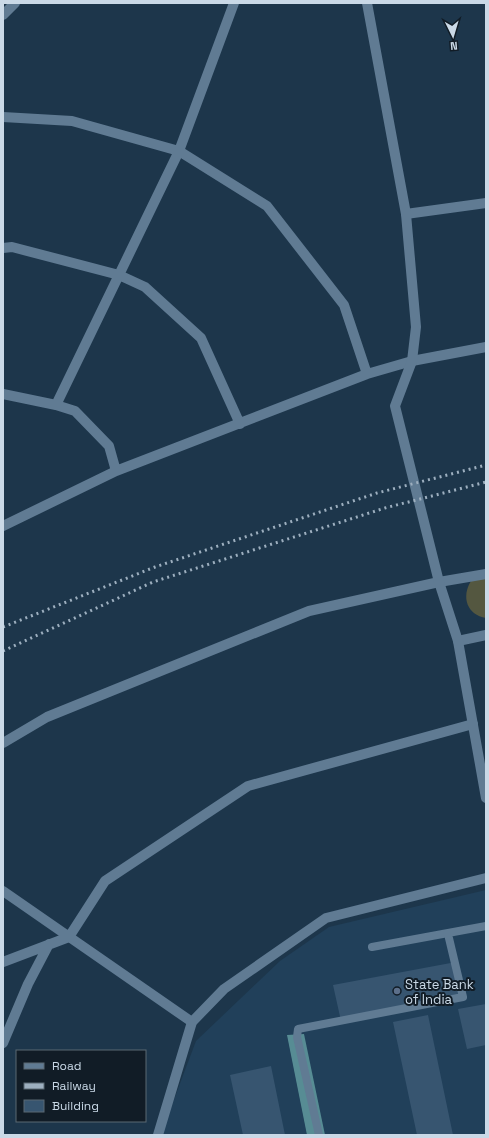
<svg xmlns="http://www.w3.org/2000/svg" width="489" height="1138" font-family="'Space Grotesk',sans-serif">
<rect width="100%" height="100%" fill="#1d364b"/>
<path fill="#21405a" d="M486,890V1135H163L164,1126L196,1041L280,961L329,927Z"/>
<path fill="#545740" d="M486,574V618C467,615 461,597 471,581Z"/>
<path fill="#578c94" d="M304,1034L325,1135H307L287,1035Z"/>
<path fill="#375570" d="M456,962L460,997L341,1021L333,985Z
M486,1004V1045L467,1049L458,1009Z
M428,1015L453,1135H417L393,1022Z
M271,1066L285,1135H243L230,1075Z"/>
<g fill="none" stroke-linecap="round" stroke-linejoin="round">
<path stroke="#607b93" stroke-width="8" d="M372,947L486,926
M319,1135L297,1037L298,1029L463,997L448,934"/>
<path stroke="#607b93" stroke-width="10" d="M3,15L15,3
M3,117L72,121L179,151L267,206L344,305L367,374
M406,214L486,203
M3,248L12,247L119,275L145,287L201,338L240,424
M3,394L56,405L75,411L109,446L116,471
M56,405L179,151L234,3
M3,526L116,471L367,374L412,361L486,347
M458,641L486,635
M3,743L47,717L309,611L439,582L486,574
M3,891L192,1022
M3,962L69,937L105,881L248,786L473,724
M3,1043L28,984L49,944"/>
<path stroke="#607b93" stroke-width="10" d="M367,3L406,214L416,327L412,361L395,406L439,582L458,641L486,798
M158,1135L192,1022L224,989L326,918L486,878"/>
<path stroke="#9dafbf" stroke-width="3" stroke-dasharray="2 4" stroke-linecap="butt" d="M3,627L155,567L377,493L486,465
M3,651L153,582L385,508L486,482"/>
</g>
<circle fill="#5c6f8a" stroke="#111c26" stroke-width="1.5" cx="397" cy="991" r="4"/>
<g text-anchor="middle" stroke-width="4" stroke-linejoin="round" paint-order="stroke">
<g font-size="13" fill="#cad9e7" stroke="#111c26" text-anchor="start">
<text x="405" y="989">State Bank<tspan x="405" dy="15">of India</tspan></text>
</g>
</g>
<rect width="489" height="1138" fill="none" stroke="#cad9e7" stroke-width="8"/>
<rect x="16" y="1050" width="130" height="72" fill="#111c26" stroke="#5b6873"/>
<rect x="24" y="1063" width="20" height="6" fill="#607b93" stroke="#5b6873"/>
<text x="52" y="1070" font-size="12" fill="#cad9e7">Road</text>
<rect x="24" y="1083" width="20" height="6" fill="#9dafbf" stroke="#5b6873"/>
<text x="52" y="1090" font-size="12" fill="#cad9e7">Railway</text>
<rect x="24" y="1100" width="20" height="12" fill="#375570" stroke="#5b6873"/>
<text x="52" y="1110" font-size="12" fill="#cad9e7">Building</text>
<g transform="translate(453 36) rotate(175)" stroke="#111c26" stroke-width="3" paint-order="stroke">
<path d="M0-3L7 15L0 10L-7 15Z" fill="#cad9e7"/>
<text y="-6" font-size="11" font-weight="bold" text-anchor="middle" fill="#cad9e7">N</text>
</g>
</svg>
